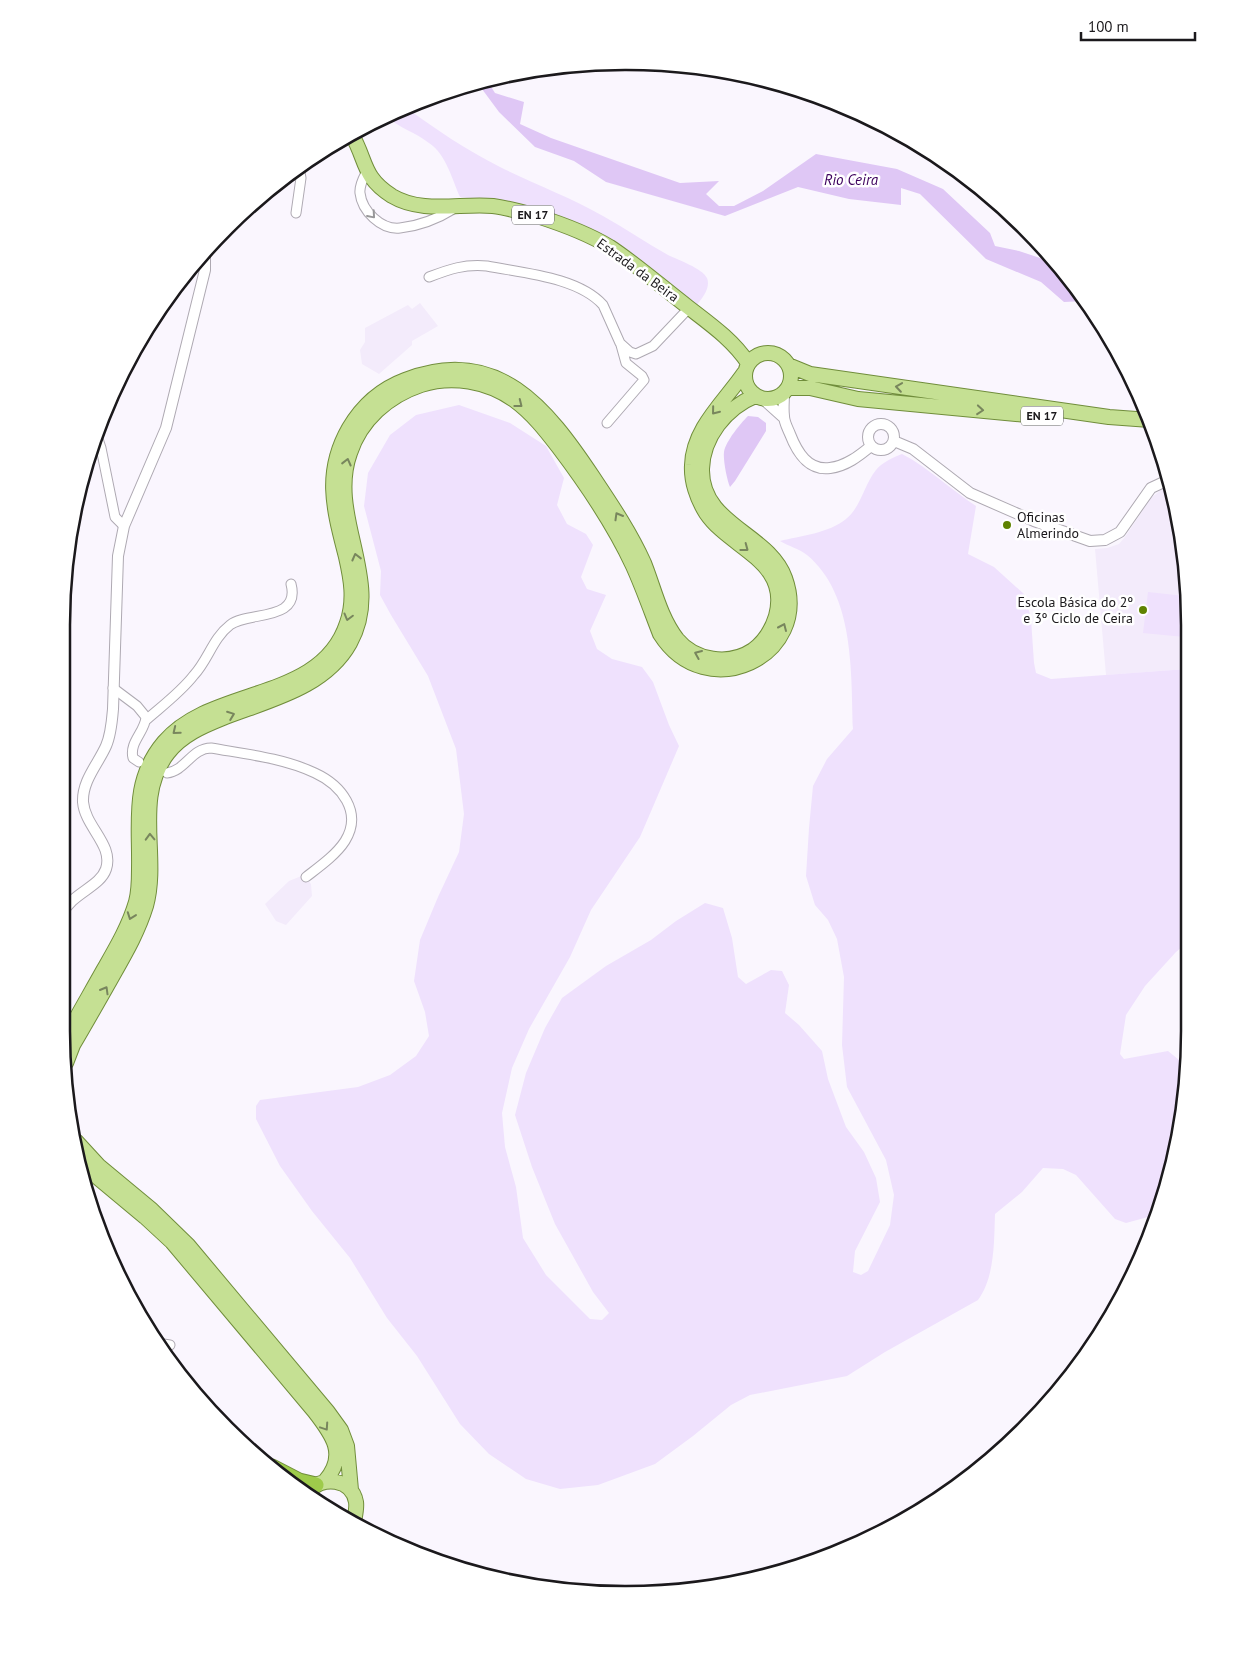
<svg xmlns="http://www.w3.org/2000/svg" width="1251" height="1656" font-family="'PT Sans',sans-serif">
<rect width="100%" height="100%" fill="#faf6fe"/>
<path fill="#f3ebfb" d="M420,303L438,326L412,341V345L379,374L362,364L360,350L365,342V328L408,305L412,309Z
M1168,487L1185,552L1186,669L1106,675L1095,549L1107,548L1119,544L1125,537L1151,498L1161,490Z
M304,875L311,884L312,896L286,925L276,921L265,904L289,881Z"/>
<path fill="#efe1fd" d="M407,108C436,130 467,150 500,167C534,184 570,197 603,216C625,228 646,243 668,255C678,260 702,268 707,278C711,288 702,298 697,305C664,278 630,248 591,229C550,209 505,202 460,197C452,179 446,154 429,143C415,132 399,128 386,116Z
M459,405L510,423L546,446L564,478L557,505L567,524L586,534L593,545L581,577L587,589L606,595L590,631L597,649L612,659L642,667L653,682L669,725L679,746L640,837L591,910L570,957L529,1029L512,1068L502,1113L505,1147L516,1187L523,1238L546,1275L590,1319L602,1320L609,1313L593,1292L555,1224L532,1167L515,1115L526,1073L545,1028L562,998L606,966L651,940L676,921L705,903L723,908L732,938L738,977L746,984L771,970L782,971L789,985L785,1013L799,1025L822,1051L828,1079L846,1127L864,1152L876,1178L880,1202L855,1251L853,1272L861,1275L868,1271L890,1225L894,1195L886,1160L847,1087L842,1045L844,977L837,939L828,920L815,905L806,876L809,828L813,786L827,759L853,729C851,673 855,595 807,555C800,549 788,546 780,541C800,536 829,533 846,519C861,507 864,485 876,470C881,463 894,457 902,454C929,468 951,490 976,506L968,554L994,567L1025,595L1031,619L1034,663L1036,673L1051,679L1186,669L1188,942L1176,952L1145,986L1126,1015L1120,1054L1124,1059L1168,1051L1179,1060L1187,1077L1159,1214L1126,1223L1115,1219L1076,1175L1063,1169L1043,1168L1022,1192L995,1214C994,1241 995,1277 978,1300L885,1352L847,1376L750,1395L731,1405L693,1436L655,1464L598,1485L560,1489L526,1479L489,1454L460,1424L417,1356L387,1318L350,1258L312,1211L280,1166L256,1119V1106L260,1100L358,1087L390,1075L416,1056L429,1036L425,1012L414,981L420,940L438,897L459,852L464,814L456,749L428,676L391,615L380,595L381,571L364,506L368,473L390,435L416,415Z
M1148,592L1185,596V637L1143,633Z"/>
<path fill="#dfc7f5" d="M486,79L495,93L524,102L520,124L551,138L680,183L719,181L706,194L719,206H734L763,191L816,154L897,169L943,189L990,233L995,246L1019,251L1055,263L1073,282L1084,301L1064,302L1041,282L986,259L920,194L901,188V205L849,199L798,187L725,216L606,182L574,161L535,147L499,112L479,85L478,81Z
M748,416L758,417L766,423V431L735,481L730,487C727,480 723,460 724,452C726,441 740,424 748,416Z"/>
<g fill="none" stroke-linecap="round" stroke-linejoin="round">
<defs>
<path id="minor" d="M367,171C364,177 359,185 360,193C362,211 381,230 400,228C419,226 439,218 455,208
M296,213L301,178L299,167
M429,277C450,269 464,264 487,266C522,273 578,277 603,305L620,343L630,352L636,354L653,346L689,308
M607,423L644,380L642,376L626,363L621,345
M96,433L101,448L115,517L124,526
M113,688L137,706L146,717C145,732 129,742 133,758L139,762
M146,720C162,706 181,692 194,675C208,660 213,638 230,625C248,611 301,622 291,584
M167,773C185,771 192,748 211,748C245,754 283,758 315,773C341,785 363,812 345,841C336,855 319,867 306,877
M157,1343L170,1345"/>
<path id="tertiary" d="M784,393C784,401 783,409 784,416C784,422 788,429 790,434C797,452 808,471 830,468C846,466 859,456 871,446
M764,400L784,418
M868 437a13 13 0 1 1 26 0a13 13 0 1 1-26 0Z
M894,441L913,449L970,493L1034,521L1090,541L1105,540L1120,532L1151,488L1166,481
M62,914C72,893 100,887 106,869C114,845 85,827 83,802C82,781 98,764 106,746C111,735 112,721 113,709L118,556L124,526L166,428L205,270V250"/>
<path id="primary" d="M352,135C367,161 362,177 392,196C422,214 460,203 493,206C508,208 522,212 537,216C562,224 587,233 610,247C637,265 662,287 688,307C710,324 733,340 748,363
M745 376a23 23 0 1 1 46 0a23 23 0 1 1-46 0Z
M788,365L810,374L1109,417L1150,420
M788,388H810L858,399L1048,417
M63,1042C76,1018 90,994 104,969C116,948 129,926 136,902C139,891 139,880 139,869C140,822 131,781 164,742C213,685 321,703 347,623C355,600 351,579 346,557C334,510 323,473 349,428C362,406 381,389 405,380C497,344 547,408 593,477C611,504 630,532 644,563C654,588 660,617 677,639C695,661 729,666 753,650C764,642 772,629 776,616C791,561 730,549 706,513C697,499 691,481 692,465C693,428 725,401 744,373
M66,1063L73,1045C86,1023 99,1000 112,977C125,954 138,932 146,906C160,856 133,798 168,753C182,735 203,726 223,718C269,700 325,688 350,643C385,581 327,517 350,453C361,420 388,396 421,385C452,375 487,381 514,400C532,413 546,431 559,448C587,485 614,525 633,566C643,588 651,611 660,634C706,707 813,656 785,578C769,533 701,525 702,469C703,437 726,408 755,396
M76,1141L99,1166L152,1210L188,1245L328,1412L341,1430L347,1446L351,1490
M79,1162L145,1217L172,1242L314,1411C332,1434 348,1455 325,1481
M308,1491C322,1476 352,1478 356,1502C357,1508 355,1516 354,1522"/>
<path id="motorway" d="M272,1467L299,1481L316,1485"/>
</defs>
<use href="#minor" stroke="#aea9b2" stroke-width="11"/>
<use href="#tertiary" stroke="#aea9b2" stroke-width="12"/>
<use href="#primary" stroke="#708d3b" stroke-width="16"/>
<use href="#motorway" stroke="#708d3b" stroke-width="17"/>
<use href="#minor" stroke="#fff" stroke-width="9"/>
<use href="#tertiary" stroke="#fff" stroke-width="10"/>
<use href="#primary" stroke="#c5e093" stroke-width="14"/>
<use href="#motorway" stroke="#9ecb4b" stroke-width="15"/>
</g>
<defs><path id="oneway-chevron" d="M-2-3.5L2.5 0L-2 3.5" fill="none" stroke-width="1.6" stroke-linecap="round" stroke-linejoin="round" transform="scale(1.25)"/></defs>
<use stroke="#989899" href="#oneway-chevron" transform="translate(372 215) rotate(49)"/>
<g stroke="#78865d">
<use href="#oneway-chevron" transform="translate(899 387) rotate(-172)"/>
<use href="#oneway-chevron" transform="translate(519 404) rotate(38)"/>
<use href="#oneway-chevron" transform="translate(980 410) rotate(5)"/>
<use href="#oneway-chevron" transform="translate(715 411) rotate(129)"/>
<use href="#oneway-chevron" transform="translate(347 462) rotate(-76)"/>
<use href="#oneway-chevron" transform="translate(618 516) rotate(-120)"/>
<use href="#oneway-chevron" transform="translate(745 548) rotate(37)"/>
<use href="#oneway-chevron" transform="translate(356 557) rotate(-104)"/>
<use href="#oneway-chevron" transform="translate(348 617) rotate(105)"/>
<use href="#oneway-chevron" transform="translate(783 627) rotate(-66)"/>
<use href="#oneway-chevron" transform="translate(698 654) rotate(-157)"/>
<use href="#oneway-chevron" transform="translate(231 715) rotate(-21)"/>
<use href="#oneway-chevron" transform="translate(176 731) rotate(141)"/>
<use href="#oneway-chevron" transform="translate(150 837) rotate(-92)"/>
<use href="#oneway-chevron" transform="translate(131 916) rotate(110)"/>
<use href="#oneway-chevron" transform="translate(105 990) rotate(-60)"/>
<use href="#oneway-chevron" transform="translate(325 1427) rotate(56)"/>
</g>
<g fill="#5f8301" stroke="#fff" stroke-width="2">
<circle cx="1007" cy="525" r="5"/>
<circle cx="1143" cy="610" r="5"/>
</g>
<g text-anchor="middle" stroke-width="5" stroke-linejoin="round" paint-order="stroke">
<g fill="#fff" stroke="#5f5e60" stroke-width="1">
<rect x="512" y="205.5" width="42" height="19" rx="4"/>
<rect x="1021" y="406.5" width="42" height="19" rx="4"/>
</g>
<g font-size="12" font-weight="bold" fill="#1b191c">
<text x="533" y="219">EN 17</text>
<text x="1042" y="420">EN 17</text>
</g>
<g font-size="14" fill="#1b191c" stroke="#fff">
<text transform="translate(638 270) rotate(36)" y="5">Estrada da Beira</text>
</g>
<g font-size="14" fill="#1b191c" stroke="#fff" text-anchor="start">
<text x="1017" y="522">Oficinas<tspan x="1017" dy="16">Almerindo</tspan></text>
<text x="1133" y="607" text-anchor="end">Escola Básica do 2º<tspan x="1133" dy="16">e 3º Ciclo de Ceira</tspan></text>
</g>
<g font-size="15" font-style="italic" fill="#3d005d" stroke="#fff">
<text x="851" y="185">Rio Ceira</text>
</g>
</g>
<path d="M0 0H1251V1656H0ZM625 70H626A555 555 0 0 1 1181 625V1031A555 555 0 0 1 626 1586H625A555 555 0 0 1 70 1031V625A555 555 0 0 1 625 70Z" fill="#fff" fill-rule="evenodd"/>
<path fill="none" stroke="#1b191c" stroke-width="2.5" d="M625 70H626A555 555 0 0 1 1181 625V1031A555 555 0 0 1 626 1586H625A555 555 0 0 1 70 1031V625A555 555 0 0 1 625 70Z"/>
<path d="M1081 32v8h114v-8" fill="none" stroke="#1b191c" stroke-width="2.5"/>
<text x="1088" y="32" font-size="15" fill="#1b191c" stroke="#ffffff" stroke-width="4" paint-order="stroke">100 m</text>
</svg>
